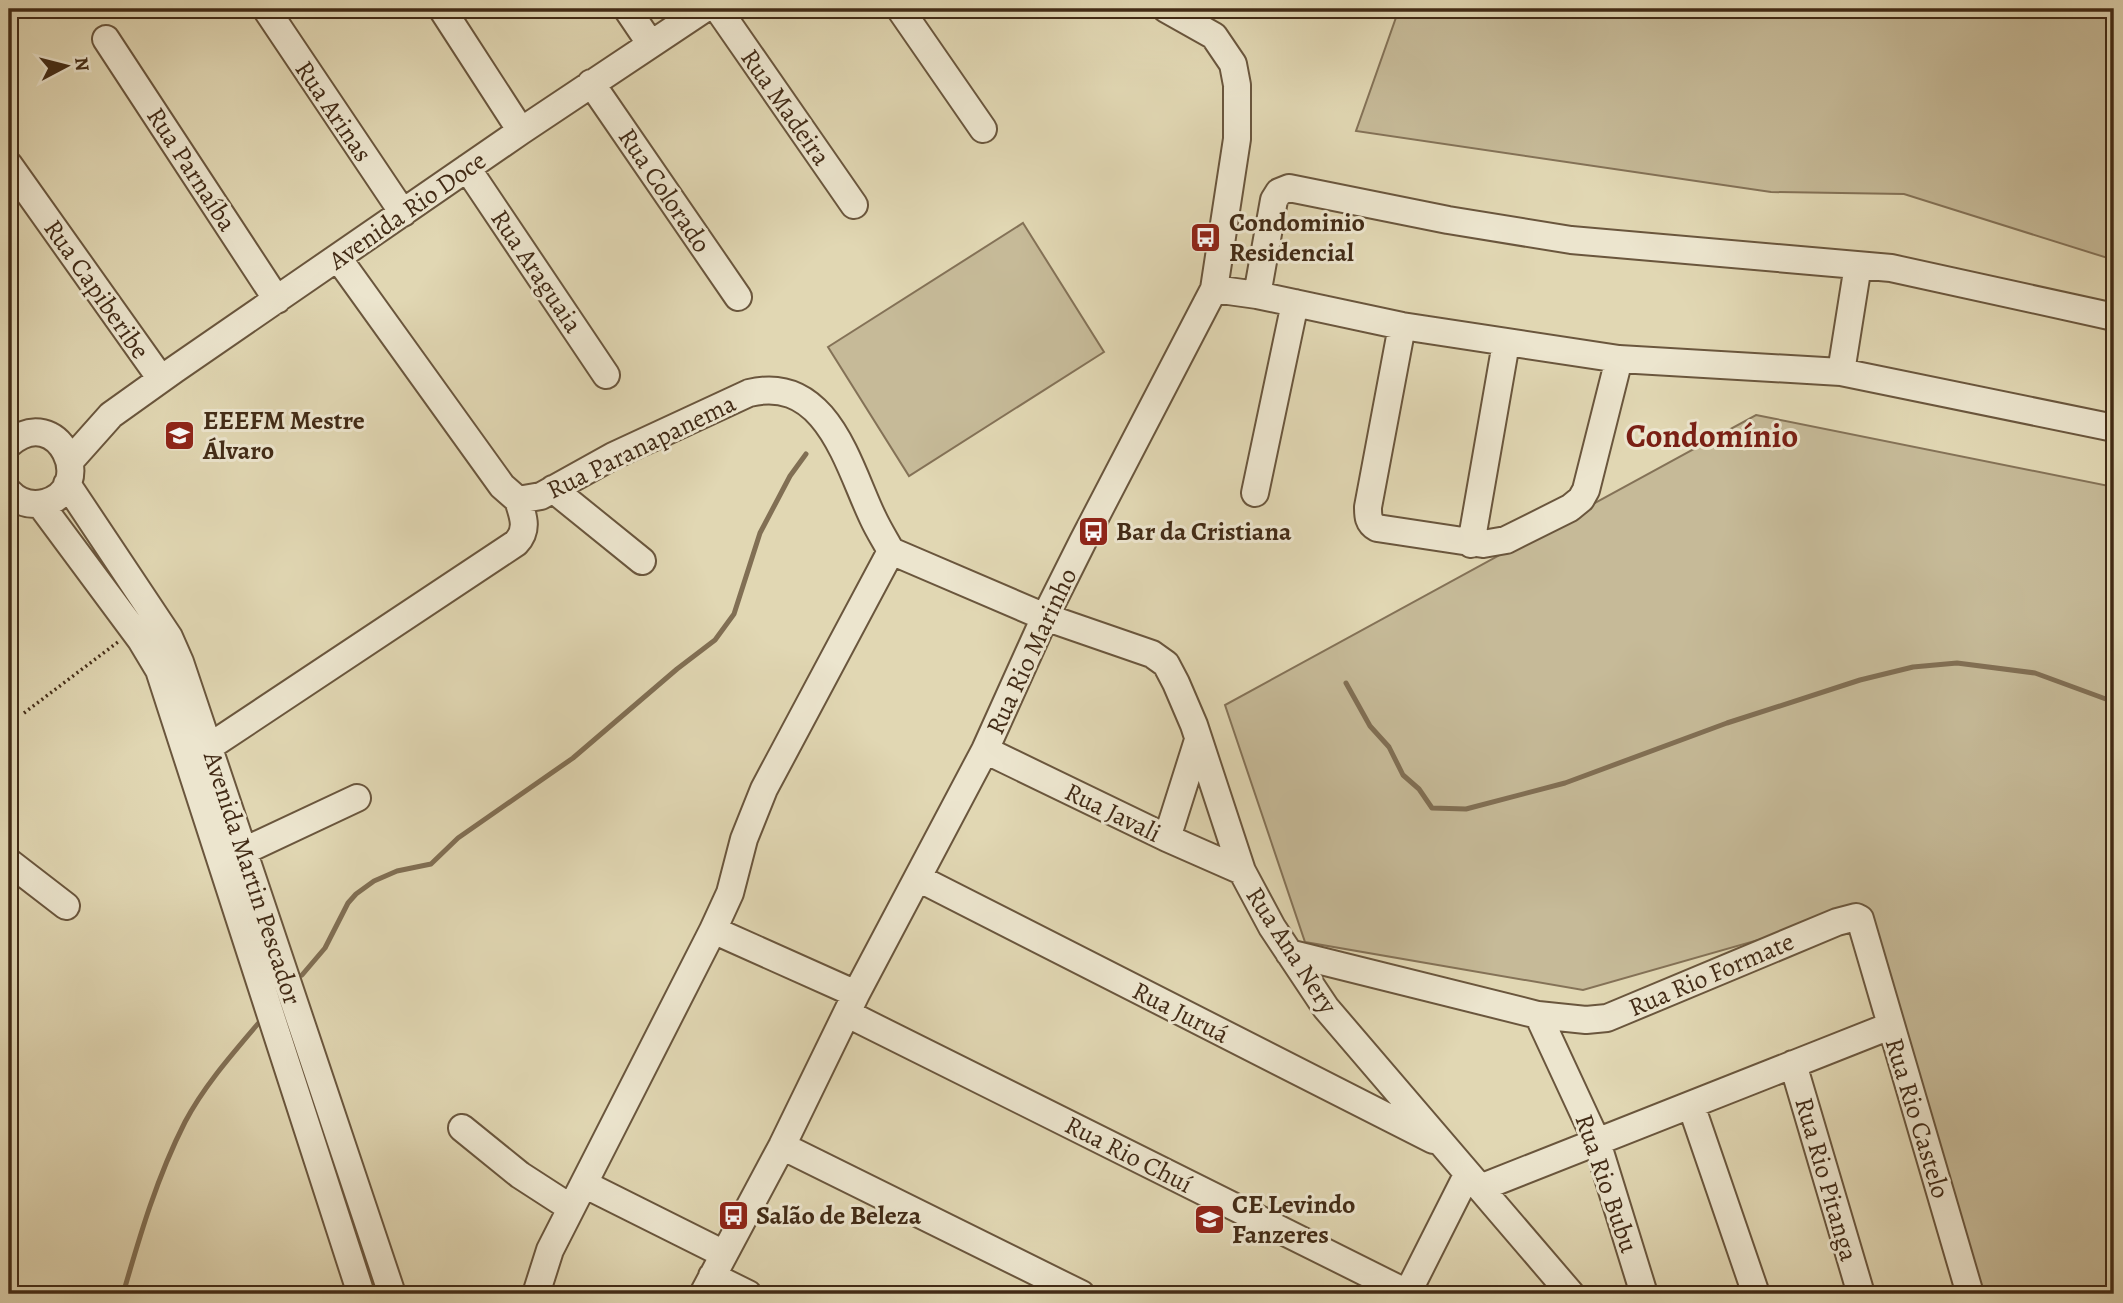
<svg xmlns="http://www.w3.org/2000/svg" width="2123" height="1303" font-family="Alegreya,serif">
<rect width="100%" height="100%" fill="#e1d7b3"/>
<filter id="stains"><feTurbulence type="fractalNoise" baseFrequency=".00286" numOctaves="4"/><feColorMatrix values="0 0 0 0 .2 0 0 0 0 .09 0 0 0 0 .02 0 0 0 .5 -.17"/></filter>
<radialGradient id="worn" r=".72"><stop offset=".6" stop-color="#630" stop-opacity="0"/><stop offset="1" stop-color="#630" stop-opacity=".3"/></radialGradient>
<path fill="#c6ba98" stroke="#847257" stroke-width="2" d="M1399,9H2114V260L1904,194L1771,192L1356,131Z
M1023,223L1104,352L909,476L828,347Z
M1756,415L2114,487V1294H1979L1863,910L1583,990L1305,942L1225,705Z"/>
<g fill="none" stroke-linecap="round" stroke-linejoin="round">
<path stroke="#816f54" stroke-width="5" d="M1346,683L1370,726L1389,747L1403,775L1419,789L1432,808L1466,809L1565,783L1727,723L1860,680L1913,667L1957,663L2035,673L2114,702
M302,975L325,948L348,903L356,894L374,881L397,871L431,864L458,838L573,758L677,669L715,640L734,614L760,533L790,476L806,454
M123,1294C140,1235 157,1177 185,1122C205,1084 235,1051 262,1019"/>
<defs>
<path id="minor" d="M266,9L403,213
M442,9L521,131
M627,9L650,43
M718,9L854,205
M900,9L983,129
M106,39L277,300
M591,83L738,297
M9,165L161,379
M467,168L606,375
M338,258L502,486L518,500L541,496L613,456L749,393C827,374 848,466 873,518C878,529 885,540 891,551
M1214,289L1257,295L1402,326L1619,359L1841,372L2114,428
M1257,295L1274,200L1279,192L1289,188L1448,220L1571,240L1891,268L2114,317
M1402,326L1368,507C1368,516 1368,523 1377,528L1483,544L1506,540L1570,508L1581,499L1586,490L1619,359
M1841,372L1858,265
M9,444C58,401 99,489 44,503C30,506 18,502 9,492
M70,461L111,415L174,370L521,131L704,9
M67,484L169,637L180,662L392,1294
M553,489L642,561
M1255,493L1295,303
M40,504L141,640L159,670L361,1294
M1471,544L1506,343
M891,551L1045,617L1152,654L1166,664L1176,683L1194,725L1242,871L1272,927L1326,1008L1571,1294
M209,747L516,543C529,529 523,516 518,500
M985,750L1167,838L1242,871
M1167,838L1198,740
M244,851L357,798
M9,862L66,906
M918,878L1433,1140
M713,930L730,893L744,839L764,789L891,551
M1289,953L1538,1015L1597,1142L1644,1294
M848,1014L1409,1294
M1538,1015L1586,1020L1607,1018L1837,922L1856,917L1860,919L1970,1294
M1793,1064L1861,1294
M1691,1105L1756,1294
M462,1128L520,1175L571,1208
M782,1146L1081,1294
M584,1184L724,1254
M1480,1188L1890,1026
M712,1276L748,1294
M536,1294L550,1250L713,930L856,994
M703,1294L782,1146L856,994L985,750L1045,617L1083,541L1214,289L1237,139V85L1233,64L1214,36L1166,9
M1407,1294L1467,1175"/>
</defs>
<use href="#minor" stroke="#6a563d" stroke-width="30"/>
<path stroke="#422b16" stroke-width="3.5" stroke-dasharray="2 3.5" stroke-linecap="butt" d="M24,713L118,642"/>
<use href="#minor" stroke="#ece5ce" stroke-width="26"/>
</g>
<defs>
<symbol id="bus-square" viewBox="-11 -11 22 22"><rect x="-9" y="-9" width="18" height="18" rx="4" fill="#8f2418" stroke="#ece5ce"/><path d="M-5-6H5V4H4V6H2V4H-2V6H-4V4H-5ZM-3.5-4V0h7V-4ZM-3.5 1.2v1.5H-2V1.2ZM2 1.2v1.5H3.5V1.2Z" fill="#fff"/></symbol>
<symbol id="school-square" viewBox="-11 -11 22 22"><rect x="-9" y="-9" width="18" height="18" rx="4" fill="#8f2418" stroke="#ece5ce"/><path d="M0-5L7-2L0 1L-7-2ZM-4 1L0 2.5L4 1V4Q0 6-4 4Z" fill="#fff"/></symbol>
</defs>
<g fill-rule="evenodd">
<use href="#bus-square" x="1188" y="220" width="35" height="35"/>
<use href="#school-square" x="162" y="418" width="35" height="35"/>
<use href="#bus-square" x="1076" y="514" width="35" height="35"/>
<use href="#bus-square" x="716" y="1198" width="35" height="35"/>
<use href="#school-square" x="1192" y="1202" width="35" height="35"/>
</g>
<g text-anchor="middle" stroke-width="6" stroke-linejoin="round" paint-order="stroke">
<g font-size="26" fill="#422b16" stroke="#ece5ce">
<text transform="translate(786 107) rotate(55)" y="9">Rua Madeira</text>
<text transform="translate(334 111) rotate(56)" y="9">Rua Arinas</text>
<text transform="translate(192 169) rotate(57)" y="9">Rua Parnaíba</text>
<text transform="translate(665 190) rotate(56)" y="9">Rua Colorado</text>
<text transform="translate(407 210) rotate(-35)" y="9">Avenida Rio Doce</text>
<text transform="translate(537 271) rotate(56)" y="9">Rua Araguaia</text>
<text transform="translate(97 289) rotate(55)" y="9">Rua Capiberibe</text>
<text transform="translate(641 446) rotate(-26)" y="9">Rua Paranapanema</text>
<text transform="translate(1031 651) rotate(-65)" y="9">Rua Rio Marinho</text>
<text transform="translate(1113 812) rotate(26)" y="9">Rua Javali</text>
<text transform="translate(253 878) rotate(72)" y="9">Avenida Martin Pescador</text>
<text transform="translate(1292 950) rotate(57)" y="9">Rua Ana Nery</text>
<text transform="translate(1711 974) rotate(-23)" y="9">Rua Rio Formate</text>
<text transform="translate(1181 1012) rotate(27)" y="9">Rua Juruá</text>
<text transform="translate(1918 1118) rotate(73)" y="9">Rua Rio Castelo</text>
<text transform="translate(1129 1154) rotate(27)" y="9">Rua Rio Chuí</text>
<text transform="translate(1827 1179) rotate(74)" y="9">Rua Rio Pitanga</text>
<text transform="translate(1607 1183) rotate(71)" y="9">Rua Rio Bubu</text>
</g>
<g font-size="26" font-weight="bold" fill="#422b16" stroke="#ece5ce" text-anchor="start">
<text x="1229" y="231">Condominio<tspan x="1229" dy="30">Residencial</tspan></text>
<text x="203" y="429">EEEFM Mestre<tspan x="203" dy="30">Álvaro</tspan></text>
<text x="1116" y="540">Bar da Cristiana</text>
<text x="1232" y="1213">CE Levindo<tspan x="1232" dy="30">Fanzeres</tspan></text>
<text x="756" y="1224">Salão de Beleza</text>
</g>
<g font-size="33" font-weight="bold" fill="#7a1f14" stroke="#ece5ce">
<text x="1712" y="447">Condomínio</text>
</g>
</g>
<rect width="2123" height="1303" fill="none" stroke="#e1d7b3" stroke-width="35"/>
<rect x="10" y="10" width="2102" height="1282" fill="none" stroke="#422b16" stroke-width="3.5"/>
<rect x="18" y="18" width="2088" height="1268" fill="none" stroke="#422b16" stroke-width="2"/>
<g transform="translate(66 66) rotate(83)" stroke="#ece5ce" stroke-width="5" paint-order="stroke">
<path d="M0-5L12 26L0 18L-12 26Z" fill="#422b16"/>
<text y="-10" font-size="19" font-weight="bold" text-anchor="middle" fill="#422b16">N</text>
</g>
<rect width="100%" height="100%" filter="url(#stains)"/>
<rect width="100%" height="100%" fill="url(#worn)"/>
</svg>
